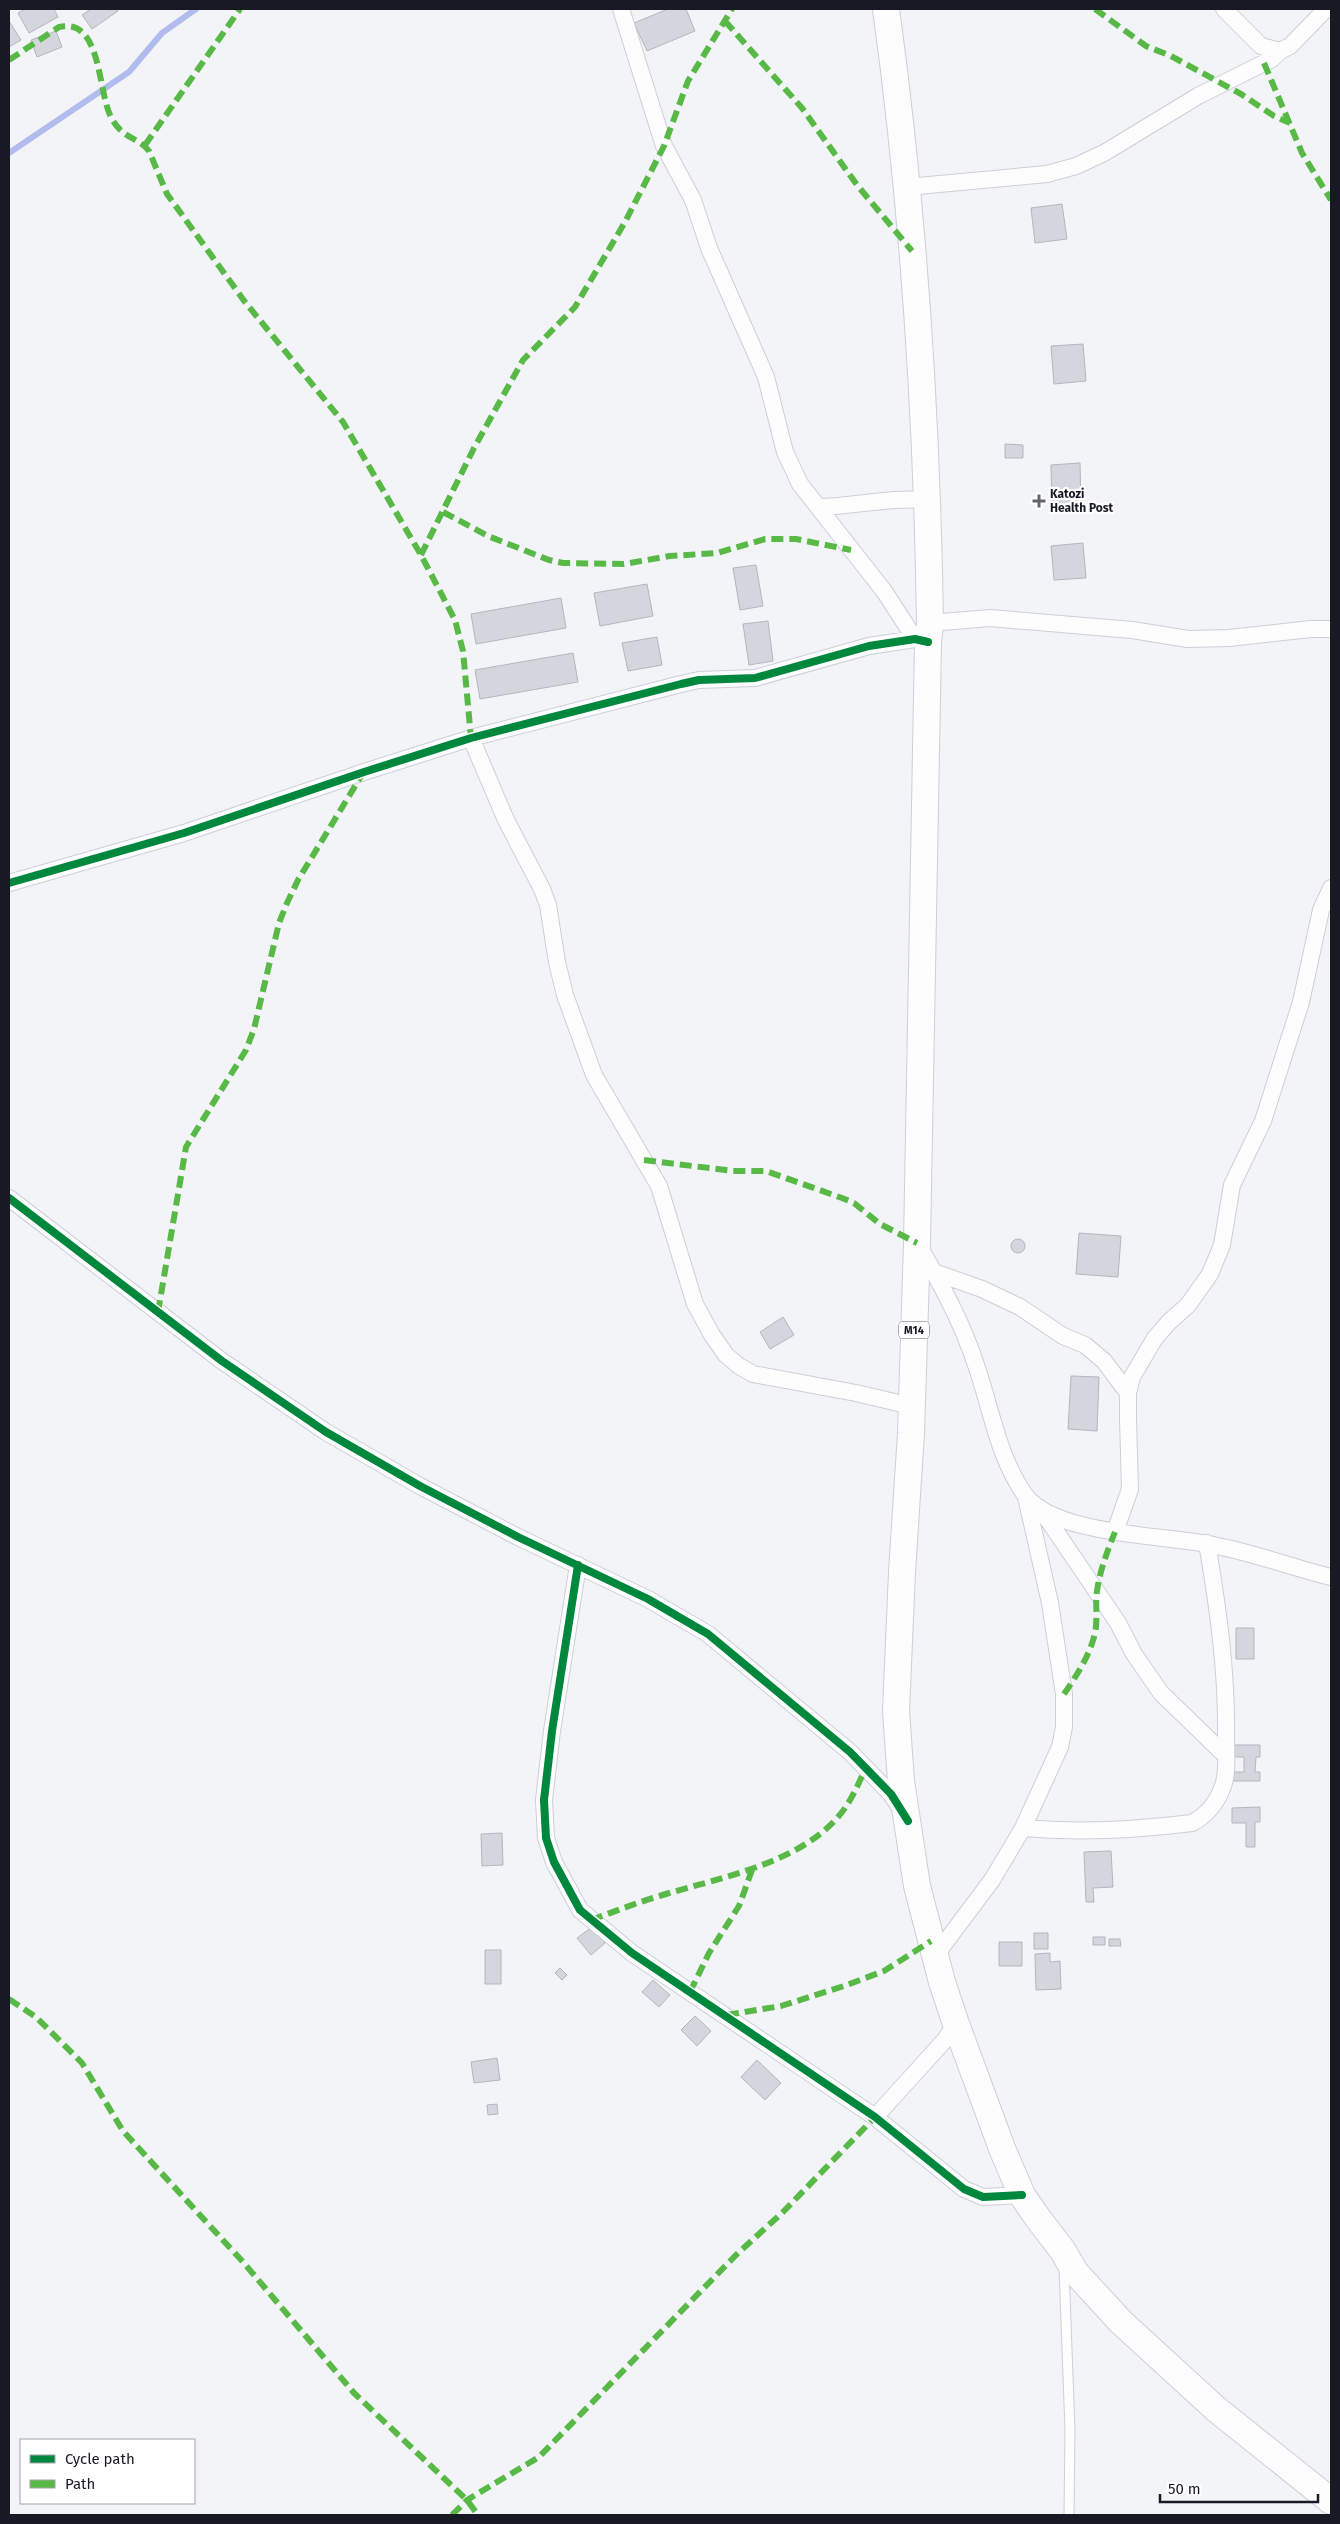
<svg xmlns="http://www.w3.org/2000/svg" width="1340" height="2524" font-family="'Fira Sans',sans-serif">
<rect width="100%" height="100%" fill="#f3f4f8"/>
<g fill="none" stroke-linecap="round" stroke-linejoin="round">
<path stroke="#b1bbee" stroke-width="6" d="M9,153L129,72L162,33L196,9"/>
</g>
<path fill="#d4d6de" stroke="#b4b5bd" d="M25,9H54L58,17L29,33L18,13Z
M91,9H116L118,11L92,29L82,15Z
M668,9H686L695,31L647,51L634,23Z
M9,21L21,40L9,47Z
M56,31L62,47L37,57L31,40Z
M1062,204L1067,239L1035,243L1031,208Z
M1083,344L1086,381L1054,384L1051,346Z
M1005,444L1023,445V458H1005Z
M1080,463L1081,508L1052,509L1051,465Z
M1083,543L1086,578L1054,580L1051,546Z
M756,565L763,606L740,610L733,568Z
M647,584L653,616L600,626L594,593Z
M561,598L566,628L476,644L471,614Z
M768,621L773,661L749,665L743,624Z
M657,637L662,665L628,671L622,643Z
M573,653L578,682L480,699L475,670Z
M1079,1233L1121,1236L1118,1277L1076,1274Z
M1011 1246a7 7 0 1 1 14 0a7 7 0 1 1-14 0Z
M783,1317L794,1335L770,1349L760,1332Z
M1071,1376L1099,1377L1097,1431L1068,1429Z
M1236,1628H1254V1659H1236Z
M1231,1745H1260V1757H1256L1255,1772H1260V1781H1231V1772H1244V1757H1231Z
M1260,1807V1822H1255V1847H1246V1823H1232V1808Z
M502,1833L503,1865L482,1866L481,1834Z
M1111,1851L1113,1887L1093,1888L1094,1902H1086L1084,1852Z
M592,1927L605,1943L591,1955L577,1938Z
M1034,1933H1048V1949H1034Z
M1093,1937H1105V1945H1093Z
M1109,1939H1120L1121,1946H1109Z
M999,1942H1022V1966H999Z
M485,1950H501V1984H485Z
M1050,1953V1962L1060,1961L1061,1989L1036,1990L1035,1954Z
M560,1968L567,1975L562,1980L555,1973Z
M653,1980L670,1995L659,2007L642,1992Z
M695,2016L711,2031L697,2046L681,2030Z
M497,2058L500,2080L474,2083L471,2062Z
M757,2060L781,2083L765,2100L741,2077Z
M497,2104L498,2114L488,2115L487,2105Z"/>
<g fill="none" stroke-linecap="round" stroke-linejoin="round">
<defs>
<path id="lane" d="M1064,2268L1070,2430L1069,2515"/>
<path id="street" d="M621,9L664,146L693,200L709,248L766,377L785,452L800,484L884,591L915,639
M1224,9L1261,46L1280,51L1290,46L1326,9
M907,187L1047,174L1076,166L1104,153L1198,96L1272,59L1280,51
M819,507C857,506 890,497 928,500
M930,623L990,618L1132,630L1188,639L1229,638L1311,629H1331
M471,738L506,820L542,889L548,905L557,962L565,995L594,1075L659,1186L695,1304L712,1335L726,1355L739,1366L753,1374L856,1393L911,1406
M9,883L184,833L364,772L471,738L681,684L699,680L755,678L869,646L915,639L928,642
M9,1198L222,1361L326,1432L420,1486L518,1537L648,1599L708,1634L850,1752L891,1794L902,1811
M919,1246C941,1284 962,1322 976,1365C991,1408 998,1457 1025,1495C1055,1535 1161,1535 1207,1544C1249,1551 1290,1567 1331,1577
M934,1272L982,1289L1020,1307L1063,1336L1085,1345L1104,1361L1128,1393
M1042,1511L1118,1623L1134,1654L1161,1693L1226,1756
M1115,1532L1130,1489L1128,1418V1393L1132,1377L1155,1338L1169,1322L1188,1305L1210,1274L1222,1245L1232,1185L1263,1121L1301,1002L1321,910L1331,888
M578,1565L552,1731L544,1800L546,1838L554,1862L580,1910L632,1953L875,2117L964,2189L983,2197L1022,2195
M1023,1828C1080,1833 1136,1830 1192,1823C1207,1815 1217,1803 1223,1786C1228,1772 1226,1752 1226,1737C1227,1671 1218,1608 1207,1543
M935,1956L992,1880L1023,1828L1060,1747L1064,1727V1694L1050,1603L1026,1497
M875,2117L944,2041L956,2024"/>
<path id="primary" d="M886,9C914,212 927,418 930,623L928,642L917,1243L911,1433L902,1572L896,1711L901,1781L917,1886L942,1982L956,2024L1003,2151L1022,2195L1037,2217L1063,2251L1075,2272L1121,2322L1216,2409L1331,2501"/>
</defs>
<use href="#lane" stroke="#cdcfd7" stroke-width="11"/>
<use href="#street" stroke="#cdcfd7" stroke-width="18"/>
<use href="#primary" stroke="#cdcfd7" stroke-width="28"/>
<use href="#lane" stroke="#fdfdfe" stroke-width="9"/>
<use href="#street" stroke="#fdfdfe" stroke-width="16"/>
<use href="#primary" stroke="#fdfdfe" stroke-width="26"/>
<path stroke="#58b947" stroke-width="6" stroke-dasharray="12 6" stroke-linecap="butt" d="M1095,9L1146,46L1171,56L1241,94L1274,116L1290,123
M725,21L802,108L857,185L912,251
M9,60L59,27C103,17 97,94 112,119C124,140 137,136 149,151L167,194L245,302L343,422L421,555L455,620L463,651L471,738
M1264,63L1302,153L1331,200
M145,145L240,9
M443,512L488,536L549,560L563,563L624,564L670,556L717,553L765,539H796L851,550
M421,555L474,448L523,360L575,307L625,222L664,146L688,81L732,9
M644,1160L733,1171H766L842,1198L854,1203L880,1224L917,1243
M158,1312L186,1147L246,1050L254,1029L279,923L287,903L298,880L363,773
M1064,1694C1077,1675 1090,1655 1095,1633C1098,1618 1095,1605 1097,1591C1100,1570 1107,1552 1115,1532
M591,1920C616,1911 641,1901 666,1894C723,1877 798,1863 838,1817C851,1802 858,1785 866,1767
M690,1992L709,1953L739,1906L752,1870
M9,1999L36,2017L82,2063L123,2131L243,2262L354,2393L467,2500L478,2515
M727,2015L781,2006L844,1986L884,1971L931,1941
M452,2515L467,2500L539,2457L736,2255L783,2212L875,2117"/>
<defs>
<path id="cycleway" d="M9,883L184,833L364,772L471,738L681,684L699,680L755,678L869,646L915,639L928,642
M9,1198L222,1361L326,1432L420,1486L518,1537L648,1599L708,1634L850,1752L891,1794L908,1821
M578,1565L552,1731L544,1800L546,1838L554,1862L580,1910L632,1953L875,2117L964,2189L983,2197L1022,2195"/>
</defs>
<use href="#cycleway" stroke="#fff" stroke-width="11"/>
<use href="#cycleway" stroke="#00873e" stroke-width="8"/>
</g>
<path fill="#64666f" stroke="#fff" stroke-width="2" d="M1036.5 493.5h5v5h5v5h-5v5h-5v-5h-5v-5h5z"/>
<g text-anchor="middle" stroke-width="4.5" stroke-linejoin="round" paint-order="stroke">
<rect fill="#fff" stroke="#5d5e66" stroke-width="1" x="899" y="1321.5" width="30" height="17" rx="4"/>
<g font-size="11" font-weight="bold" fill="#171925">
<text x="914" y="1334">M14</text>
</g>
<g font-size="12" font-weight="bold" fill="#171925" stroke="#fff" text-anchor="start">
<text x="1050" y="498">Katozi<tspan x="1050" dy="14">Health Post</tspan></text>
</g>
</g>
<rect width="1340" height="2524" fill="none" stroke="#171925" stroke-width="20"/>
<rect x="20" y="2439" width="175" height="65" fill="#ffffff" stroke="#a2a3a8"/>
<rect x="30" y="2455" width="25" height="8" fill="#00873e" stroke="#a2a3a8"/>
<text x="65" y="2464" font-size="15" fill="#171925">Cycle path</text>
<rect x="30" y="2480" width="25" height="8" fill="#58b947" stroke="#a2a3a8"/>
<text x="65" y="2489" font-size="15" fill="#171925">Path</text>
<path d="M1160 2494v8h158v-8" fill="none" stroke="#171925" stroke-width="2.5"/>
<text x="1168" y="2494" font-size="15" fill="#171925" stroke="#ffffff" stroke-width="4" paint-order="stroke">50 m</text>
</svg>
